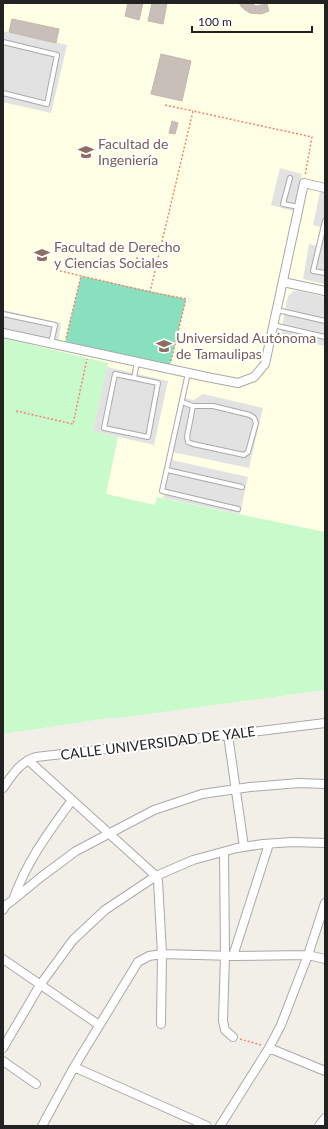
<svg xmlns="http://www.w3.org/2000/svg" width="328" height="1129" font-family="Lato,sans-serif">
<rect width="100%" height="100%" fill="#f2efe9"/>
<path fill="#ffffe5" d="M3,3H325V690L119,718H109L3,734Z"/>
<path fill="#c8facc" d="M3,338L108,363L93,431L118,437L106,494L155,505L157,497L325,532V690L119,718H109L3,734Z"/>
<path fill="#88e0be" d="M81,276L186,299L169,369L64,347Z"/>
<path fill="#e2e2e2" d="M3,31L67,45L51,113L3,102Z
M280,168L302,174L293,211L271,205Z
M320,192L325,193V284L303,279L309,244L318,246L323,228L313,225Z
M294,291H299L325,297V346L280,337L287,299L289,295Z
M3,310L61,323L58,342L3,330Z
M107,367L168,381L154,445L93,431Z
M203,394L263,408L249,468L172,452L185,398L194,400Z
M172,460L248,477L240,514L163,498Z"/>
<path fill="#c7bfb8" stroke="#c4b6ab" d="M128,3H143L139,20L125,16Z
M152,3H167L163,24L148,21Z
M239,3H250L256,6L267,4L269,11L261,14L250,13L245,10L241,6Z
M12,19L59,29L56,43L9,32Z
M161,54L191,61L182,101L151,94Z
M172,121L178,123L175,134L169,133Z"/>
<g fill="none" stroke-linecap="round" stroke-linejoin="round">
<defs>
<path id="service" d="M3,42L57,55L47,104L3,93
M290,178L283,204L299,207
M325,221L313,271L325,273
M277,310L325,321
M3,314L55,325L51,344
M273,325L325,337
M188,373L162,491L238,509
M115,374L158,383L148,437L104,428Z
M134,378L137,362
M182,402L193,406H213L250,415L254,418L256,423L248,452L244,455L193,444L188,442L187,437L193,406
M167,470L242,487"/>
<path id="minor" d="M283,282L325,291
M3,333L207,377L238,383L254,377L265,364L304,183L325,188
M228,735L244,847
M28,760L156,876L158,881L162,954L161,1024
M3,788C13,774 20,762 36,757L228,735L325,723
M224,852L225,955L223,1021L225,1030L233,1037
M13,900C27,861 48,833 72,800
M3,910L6,905L13,900L41,877L76,851L154,810L202,794L250,787L299,783L325,784
M233,956L269,844
M3,959L99,1025
M3,1048L40,985L73,940L105,910L156,876L193,860L237,848L263,844L293,842L325,843
M269,1048L325,1071
M3,1061L36,1084
M74,1067L207,1126
M42,1126L74,1067L138,962L149,956L162,954L233,956L308,955L325,959
M220,1126L269,1048L281,1025L308,955L325,903
M319,1126L325,1118"/>
</defs>
<use href="#service" stroke="#a9a9a9" stroke-width="6"/>
<use href="#minor" stroke="#a9a9a9" stroke-width="10"/>
<path stroke="#fa8072" stroke-width="1.5" stroke-dasharray="2 2" stroke-linecap="butt" d="M165,105L193,111
M136,258L157,262
M56,270L150,292
M66,338L81,276
M171,361L186,299L150,292L193,111L312,137L305,176
M16,411L73,424L87,359
M240,1039L261,1045"/>
<use href="#service" stroke="#fff" stroke-width="4"/>
<use href="#minor" stroke="#fff" stroke-width="8"/>
</g>
<defs>
<symbol id="university-bare" viewBox="-9 -9 18 18"><path d="M0-5L7-2L0 1L-7-2ZM-4 1L0 2.5L4 1V4Q0 6-4 4Z" fill="#8d6e63" stroke="#fff" stroke-width="2.5" paint-order="stroke"/></symbol>
</defs>
<g fill-rule="evenodd">
<use href="#university-bare" x="75" y="141" width="22" height="22"/>
<use href="#university-bare" x="31" y="244" width="22" height="22"/>
<use href="#university-bare" x="153" y="335" width="22" height="22"/>
</g>
<g text-anchor="middle" stroke-width="4" stroke-linejoin="round" paint-order="stroke">
<g font-size="14" fill="#785e54" stroke="#fff" text-anchor="start">
<text x="98" y="149">Facultad de<tspan x="98" dy="16">Ingeniería</tspan></text>
<text x="54" y="252">Facultad de Derecho<tspan x="54" dy="16">y Ciencias Sociales</tspan></text>
<text x="176" y="343">Universidad Autónoma<tspan x="176" dy="16">de Tamaulipas</tspan></text>
</g>
<g font-size="14" fill="#222" stroke="#fff">
<text transform="translate(158 743) rotate(-7)" y="5">CALLE UNIVERSIDAD DE YALE</text>
</g>
</g>
<rect width="328" height="1129" fill="none" stroke="#222222" stroke-width="8"/>
<path d="M192 26v6h120v-6" fill="none" stroke="#222222" stroke-width="2"/>
<text x="198" y="26" font-size="12" fill="#222222" stroke="#ffffff" stroke-width="3" paint-order="stroke">100 m</text>
</svg>
